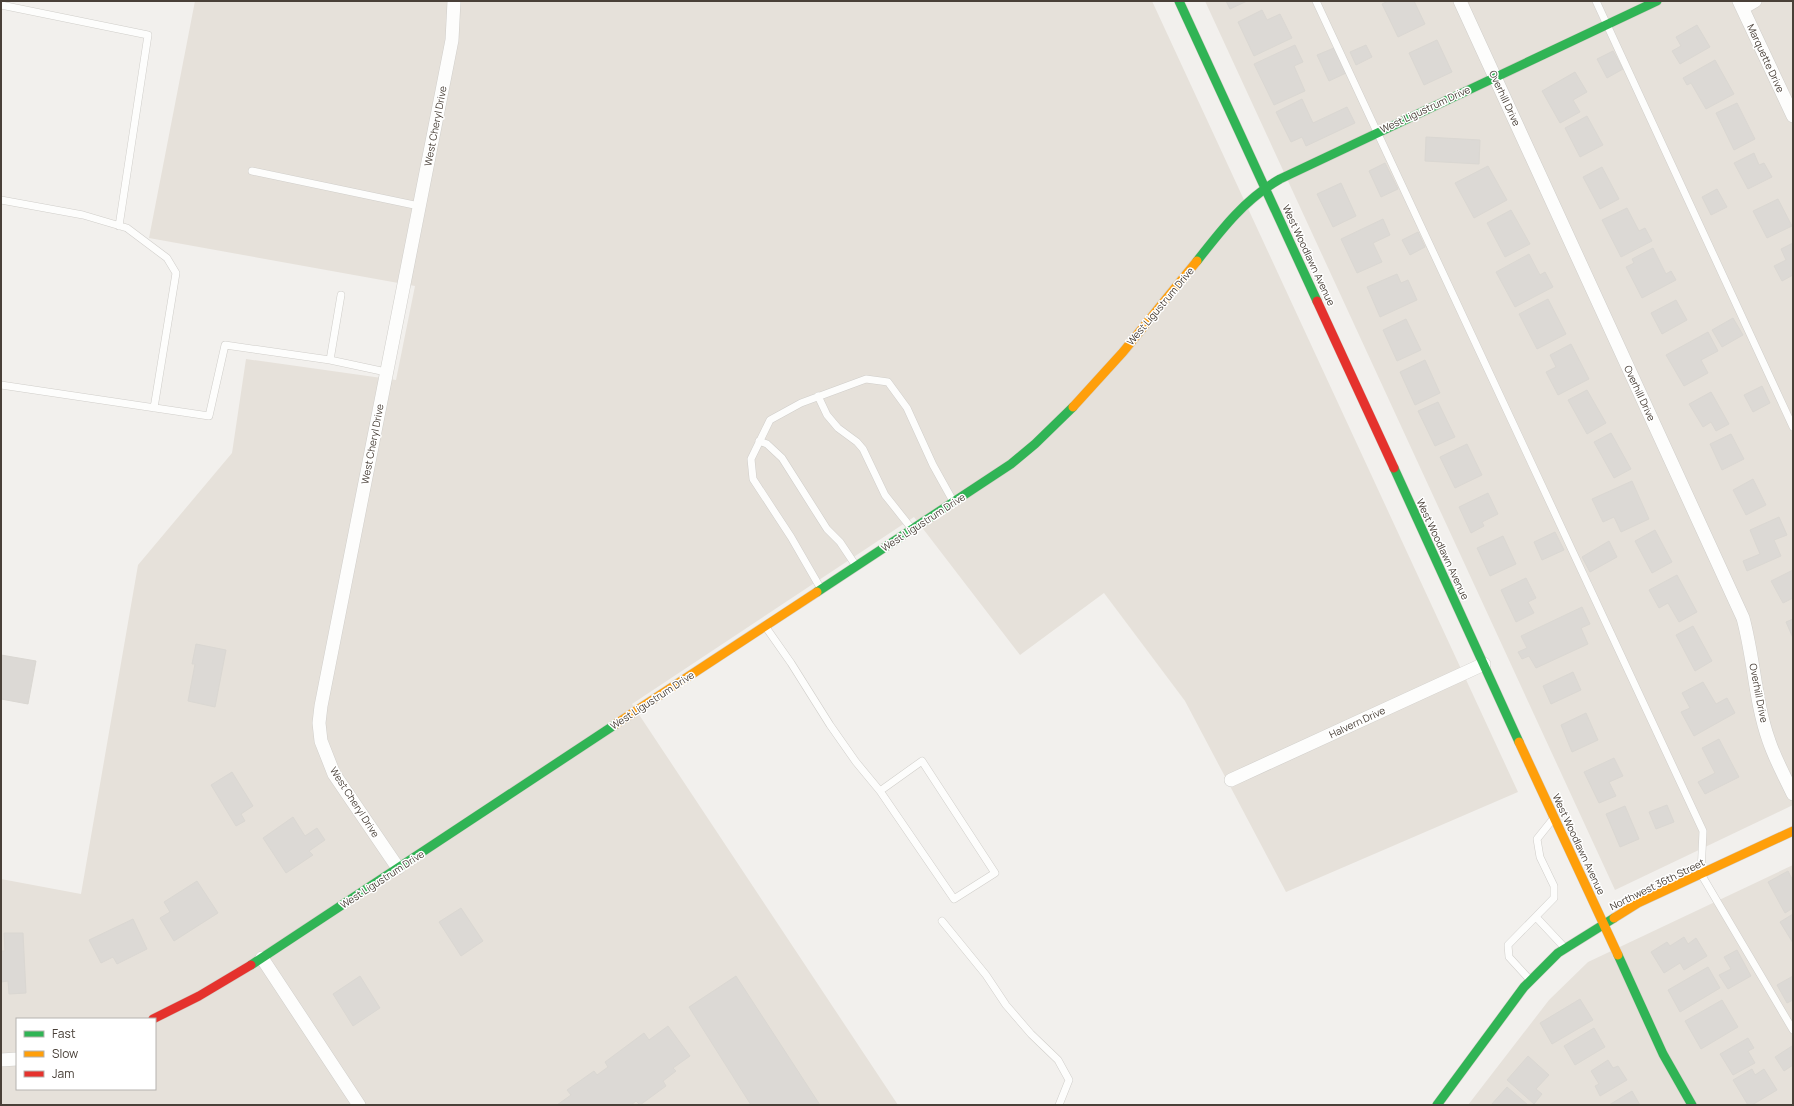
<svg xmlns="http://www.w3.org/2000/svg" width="1794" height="1106" font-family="Manrope,sans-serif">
<rect width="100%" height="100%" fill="#f2f0ed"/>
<path fill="#e6e1da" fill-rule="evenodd" d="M195,1H1152L1518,792L1286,892L1185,701L1104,593L1020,655L914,517L632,704L898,1105H1V879L81,894L138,565L232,453L246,359L396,380L415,286L149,238ZM17,1019H155V1089H17Z
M1205,1H1793V805L1615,890Z
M1793,865V1105H1468L1549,1000L1588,962Z"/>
<path fill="#dcd9d5" stroke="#dad7d2" d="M1226,1H1247L1230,9Z
M1388,1H1414L1425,24L1398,37L1382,4Z
M1262,10L1267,20L1280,14L1292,38L1254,56L1238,22Z
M1697,25L1710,47L1680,64L1672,51L1681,46L1676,37Z
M1437,40L1452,72L1424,85L1409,53Z
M1295,45L1303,62L1294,66L1305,91L1274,105L1254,64Z
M1366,45L1372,57L1356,65L1350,52Z
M1334,48L1346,73L1329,81L1317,55Z
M1613,51L1623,69L1607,78L1597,59Z
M1715,60L1734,94L1706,109L1691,83L1687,85L1683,78Z
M1575,72L1587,92L1573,100L1580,112L1560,123L1542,91Z
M1302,99L1313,123L1347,107L1355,123L1306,146L1302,137L1291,142L1276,112Z
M1737,103L1755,139L1734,150L1716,113Z
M1587,116L1603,145L1580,157L1565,128Z
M1426,137L1480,140L1479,164L1425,161Z
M1754,153L1759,165L1764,163L1772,177L1748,189L1734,163Z
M1385,163L1398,189L1381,197L1369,171Z
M1488,166L1507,200L1474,218L1455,183Z
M1602,167L1619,199L1600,209L1583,177Z
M1341,183L1356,216L1333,227L1317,194Z
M1717,189L1727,207L1711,215L1702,197Z
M1778,199L1792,226L1767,238L1753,211Z
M1627,208L1639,231L1645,228L1652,241L1621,257L1602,220Z
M1511,210L1530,244L1505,257L1487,223Z
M1383,219L1390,235L1373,243L1382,262L1357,273L1341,239Z
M1418,232L1425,247L1410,255L1402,240Z
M1793,243V275L1782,281L1774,266L1786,260L1781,249Z
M1653,248L1666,274L1671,271L1676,280L1642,298L1626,267L1634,263L1632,259Z
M1529,254L1540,275L1545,272L1553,287L1515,307L1496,272Z
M1397,274L1401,283L1408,280L1417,300L1380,317L1367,287Z
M1548,299L1566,334L1537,349L1519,314Z
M1676,300L1687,320L1662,334L1651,313Z
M1733,318L1743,335L1722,347L1712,330Z
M1406,319L1421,350L1397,361L1383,330Z
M1708,332L1718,351L1701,360L1708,373L1684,386L1666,355Z
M1571,344L1589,379L1558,395L1546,372L1556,367L1550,355Z
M1425,360L1440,393L1415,405L1400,372Z
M1762,386L1770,403L1753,412L1744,395Z
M1587,390L1606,423L1587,434L1568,400Z
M1711,392L1729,424L1716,431L1711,422L1703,427L1689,404Z
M1438,402L1455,437L1435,446L1418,411Z
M1611,433L1631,469L1614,478L1594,442Z
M1731,434L1744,459L1722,470L1710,444Z
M1467,444L1482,475L1455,488L1440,457Z
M1753,479L1766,505L1746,515L1733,490Z
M1632,481L1649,519L1621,532L1614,517L1603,522L1592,499Z
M1488,493L1498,514L1482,522L1484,526L1471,533L1459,507Z
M1779,517L1787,535L1774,540L1781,556L1747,571L1743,561L1760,554L1750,530Z
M1655,530L1672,562L1652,573L1635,541Z
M1555,532L1564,550L1542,560L1534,542Z
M1503,536L1516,564L1490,576L1477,548Z
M1609,541L1617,557L1590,572L1582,557Z
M1793,570V598L1783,603L1771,581Z
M1677,575L1697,612L1679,622L1668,603L1659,608L1649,590Z
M1526,578L1536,598L1528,602L1534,613L1516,622L1501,590Z
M1582,607L1590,624L1581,628L1588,644L1536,668L1529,656L1522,659L1518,652L1527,648L1521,636Z
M1793,619V638L1786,622Z
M1693,626L1712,661L1695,671L1676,635Z
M196,644L226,650L215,707L188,701L195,664H192Z
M1,655L36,661L28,704L1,699Z
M1573,672L1581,690L1551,704L1543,686Z
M1703,682L1716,704L1727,698L1735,713L1694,736L1681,712L1690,708L1682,693Z
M1586,713L1598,740L1572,752L1561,725Z
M1719,739L1739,777L1705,794L1698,782L1715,773L1702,748Z
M1614,758L1623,776L1609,782L1616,796L1599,803L1584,772Z
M232,772L253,806L241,814L245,821L236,826L211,785Z
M1667,805L1674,822L1656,829L1649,812Z
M1625,806L1639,839L1620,847L1606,814Z
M293,817L305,836L317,828L325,840L309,851L313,855L286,873L263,838Z
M1788,871L1793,881V908L1785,913L1768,882Z
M197,881L218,913L174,941L160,918L170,912L164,902Z
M461,908L483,941L461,956L439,922Z
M1793,914V943L1780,922Z
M133,919L147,949L117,964L113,957L101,963L89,940Z
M4,933H23L26,993L9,994L8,981L1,982V951H5Z
M1684,937L1688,944L1696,938L1707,956L1684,970L1680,963L1664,973L1651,952L1667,942L1670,946Z
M1737,950L1751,976L1728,989L1719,975L1731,969L1724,957Z
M1708,967L1720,988L1680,1012L1668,990Z
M360,976L380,1008L353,1026L333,994Z
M736,976L820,1105H751L689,1007Z
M1793,976V1000L1787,1003L1777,985Z
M1580,999L1593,1020L1552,1044L1540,1023Z
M1722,1000L1738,1027L1701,1049L1685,1021Z
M668,1026L690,1056L673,1068L676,1071L663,1081L666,1086L640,1105L636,1101L631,1105H557L571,1095L567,1090L594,1071L597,1075L608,1067L605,1062L644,1033L649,1040Z
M1594,1028L1605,1047L1575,1065L1564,1046Z
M1748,1038L1754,1048L1748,1051L1755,1063L1733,1075L1720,1054Z
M1792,1046L1793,1065L1784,1071L1775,1057Z
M1528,1056L1549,1075L1536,1089L1542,1094L1534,1104L1507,1080Z
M1608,1060L1613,1068L1618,1066L1627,1080L1600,1096L1595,1086L1599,1084L1591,1071Z
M1752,1069L1755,1075L1764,1069L1777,1090L1752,1105H1748L1733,1080Z
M1507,1087L1528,1105H1491Z
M1632,1091L1640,1105H1609Z"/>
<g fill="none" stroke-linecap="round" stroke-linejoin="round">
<defs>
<path id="lane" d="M1316,1L1703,831L1701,874L1793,1030
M1596,1L1793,427
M1,5L148,35L119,226
M252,171L419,206
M1,200L83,215L127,228L167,258L176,273L154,408
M330,360L341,295
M1,385L209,416L225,345L330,360L386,372
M818,396L827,415L838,428L857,442L863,449L885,495L912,529
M759,441L767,444L782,458L827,529L840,542L856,566
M821,589L791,537L753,479L751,459L770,420L801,403L866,379L888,382L907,408L933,465L953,501
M765,626L791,663L830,725L856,762L880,791L954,899L995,873L922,761L880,791
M1536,917L1565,948
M942,921L986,975L1006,1005L1031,1034L1058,1060L1069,1080L1059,1105
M1530,980L1509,957L1508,945L1554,898V886L1540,857L1537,839L1553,819"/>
<path id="street" d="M1460,1L1743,618C1754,658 1755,702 1769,741C1775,759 1785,777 1793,794
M1739,1L1793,116
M1743,8L1755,1
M1231,780L1484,664
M398,868L334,774L321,741L319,723L321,706L452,40L454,1
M262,958L359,1105
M1,1060L17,1059"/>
<path id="fast" d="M1179,1L1317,301
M1197,261C1222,229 1245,199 1280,179L1657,1
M1394,468L1519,742
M817,592L1011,464L1035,444L1073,407
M1618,955L1663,1054L1692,1105
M251,965L616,724
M1437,1105L1524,987L1558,953L1614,918"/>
<path id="slow" d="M1073,407L1123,352L1197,261
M616,724L817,592
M1519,742L1618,955
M1614,918L1638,903L1793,831"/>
<path id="jam" d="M1317,301L1394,468
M153,1019L199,996L251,965"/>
</defs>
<use href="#lane" stroke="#d0ceca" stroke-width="8"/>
<use href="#street" stroke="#d0ceca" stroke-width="14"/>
<use href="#fast" stroke="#d2ccc4" stroke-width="10"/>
<use href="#slow" stroke="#d2ccc4" stroke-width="10"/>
<use href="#jam" stroke="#d2ccc4" stroke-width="10"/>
<use href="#lane" stroke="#fdfdfc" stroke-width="7"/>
<use href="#street" stroke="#fdfdfc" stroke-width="13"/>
<use href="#fast" stroke="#30b455" stroke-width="9"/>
<use href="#slow" stroke="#ff9f0a" stroke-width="9"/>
<use href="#jam" stroke="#e5322d" stroke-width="9"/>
</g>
<g text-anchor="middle" stroke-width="3" stroke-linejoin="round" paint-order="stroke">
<g font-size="10" fill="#494038" stroke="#fff">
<text transform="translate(1766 58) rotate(65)" y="4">Marquette Drive</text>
<text transform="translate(1505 98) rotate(65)" y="4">Overhill Drive</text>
<text transform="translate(1425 109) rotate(-25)" y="4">West Ligustrum Drive</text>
<text transform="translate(435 126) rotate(-79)" y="4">West Cheryl Drive</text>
<text transform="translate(1309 255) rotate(65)" y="4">West Woodlawn Avenue</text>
<text transform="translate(1160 306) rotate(-50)" y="4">West Ligustrum Drive</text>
<text transform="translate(1640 393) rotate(65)" y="4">Overhill Drive</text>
<text transform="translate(372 444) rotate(-79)" y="4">West Cheryl Drive</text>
<text transform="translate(923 522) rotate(-33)" y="4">West Ligustrum Drive</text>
<text transform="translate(1443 549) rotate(65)" y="4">West Woodlawn Avenue</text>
<text transform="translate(1759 693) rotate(79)" y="4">Overhill Drive</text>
<text transform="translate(652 700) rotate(-33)" y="4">West Ligustrum Drive</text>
<text transform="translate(1357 722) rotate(-25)" y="4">Halvern Drive</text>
<text transform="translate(355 802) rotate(57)" y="4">West Cheryl Drive</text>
<text transform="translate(1579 844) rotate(65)" y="4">West Woodlawn Avenue</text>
<text transform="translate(382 879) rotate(-33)" y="4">West Ligustrum Drive</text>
<text transform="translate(1657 884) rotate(-26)" y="4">Northwest 36th Street</text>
</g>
</g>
<rect width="1794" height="1106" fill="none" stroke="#494038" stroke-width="4"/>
<rect x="16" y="1018" width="140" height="72" fill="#ffffff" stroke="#b6b3af"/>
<rect x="24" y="1031" width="20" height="6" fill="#30b455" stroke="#b6b3af"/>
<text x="52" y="1038" font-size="12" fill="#494038">Fast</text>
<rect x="24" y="1051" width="20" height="6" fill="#ff9f0a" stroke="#b6b3af"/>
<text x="52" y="1058" font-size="12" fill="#494038">Slow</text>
<rect x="24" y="1071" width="20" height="6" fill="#e5322d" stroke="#b6b3af"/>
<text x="52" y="1078" font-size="12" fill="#494038">Jam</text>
</svg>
